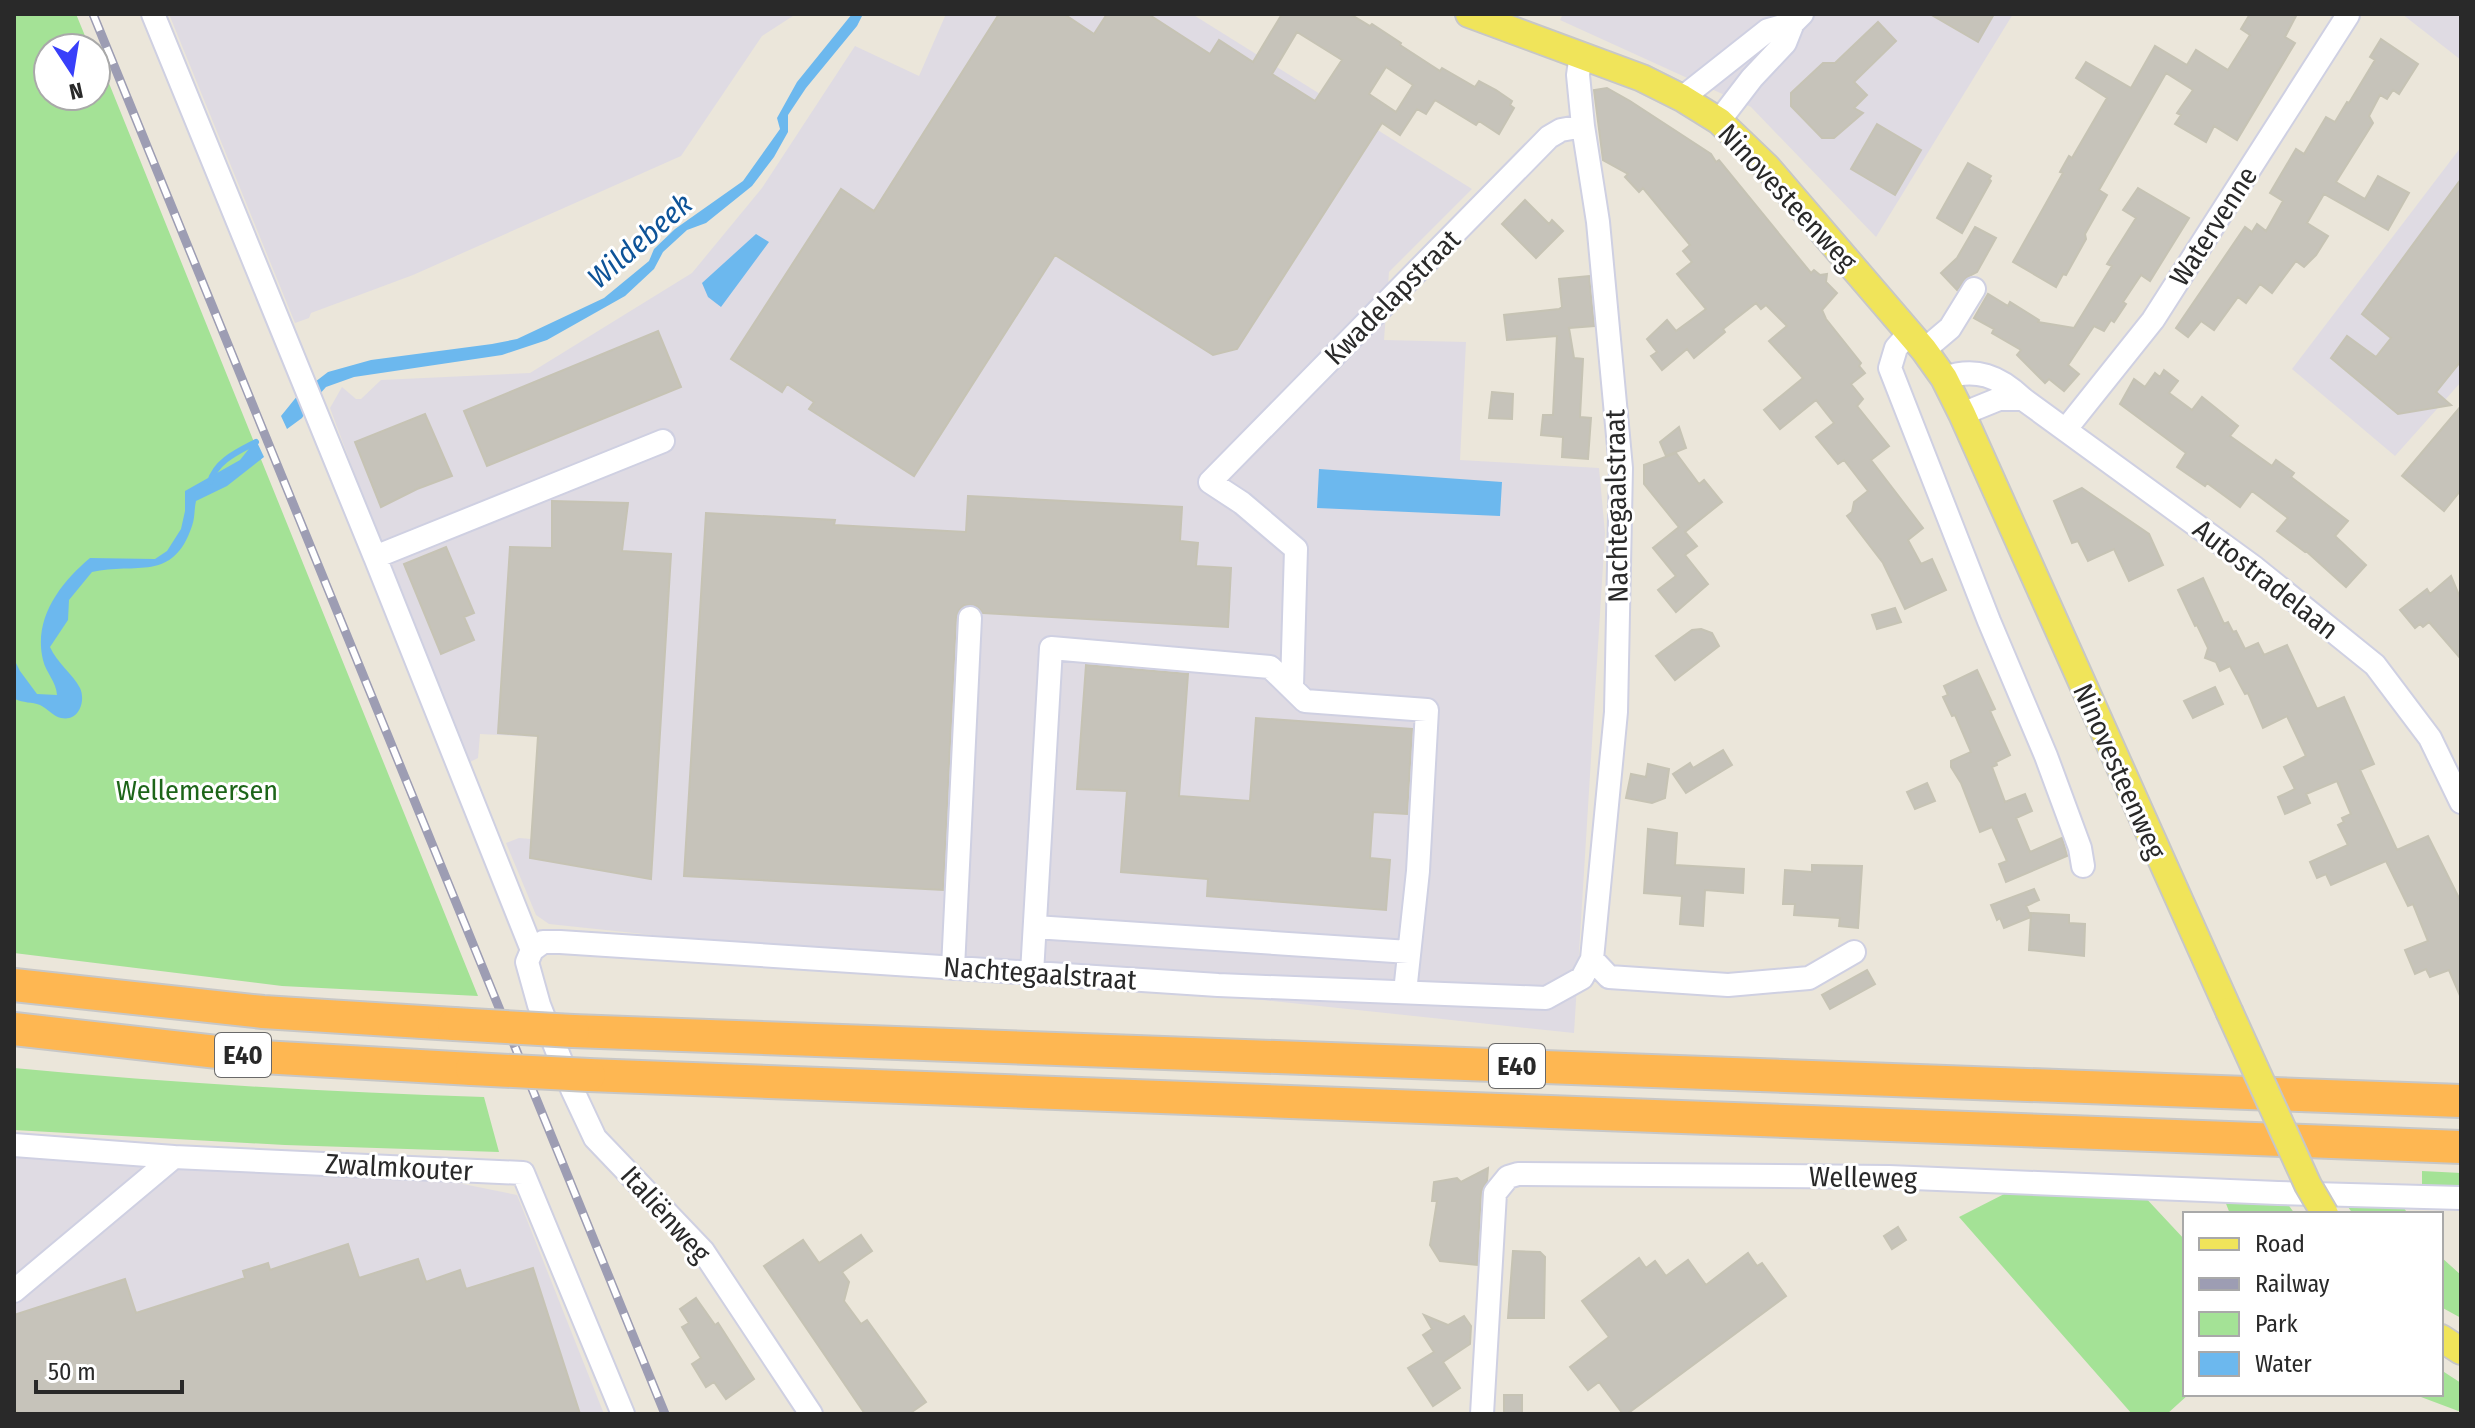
<svg xmlns="http://www.w3.org/2000/svg" width="2475" height="1428" font-family="'Fira Sans Condensed',sans-serif">
<rect width="100%" height="100%" fill="#ebe6da"/>
<path fill="#dfdbe3" d="M169,14H796L762,36L681,156L413,275L311,313L309,318L295,323Z
M946,14H1192L1472,189L1389,272L1384,340L1466,342L1460,460L1599,468L1605,533L1574,1033L549,924L536,915L506,843L519,838L531,839L538,737L480,734L478,758L468,763L363,501L364,499L330,408L342,387L356,399H361L381,380L530,373L692,273L762,188L855,46L919,76Z
M1563,14H2013L1876,237L1751,107L1560,20Z
M2402,14H2461V60Z
M2461,147V382L2395,456L2292,369Z
M14,1153L458,1183L517,1195L604,1414H14Z"/>
<path fill="#a4e296" d="M14,14H76L90,48H48V96H96V62L98,67L102,66L478,996L282,986L14,953Z
M14,1068C171,1083 327,1092 484,1097L499,1152L285,1145L14,1130Z
M2422,1171L2461,1173V1189L2422,1188Z
M2016,1188L2142,1194L2185,1240V1394H2189L2167,1414H2132L1959,1217Z
M2225,1201L2287,1203L2295,1214H2230Z
M2346,1204L2402,1205L2408,1214H2353Z
M2441,1257L2461,1275V1318L2441,1307Z
M2441,1370L2461,1383V1412L2413,1394H2441Z"/>
<path fill="#6cb8ee" d="M852,14H863L857,26L806,88L788,115V132L774,157L752,186L706,223L687,230L663,252L654,269L625,296L547,340L502,355L354,377L326,387L310,405L302,418L287,429L281,416L298,395L328,372L371,360L492,344L517,339L604,298L649,261L654,249L675,229L743,181L780,129L777,118L797,82Z
M756,234L769,242L721,307L708,297L702,283Z
M256,440L264,457L227,486L196,501C194,510 195,518 192,526C173,583 136,562 92,572L69,600L68,620L50,647C57,663 72,673 80,688C86,701 79,722 61,718C54,717 47,708 40,705C32,702 23,703 15,699L14,659L20,671L37,694L57,695C56,681 46,673 43,660C33,619 60,583 90,558L155,559L167,551L181,529L185,511V491L240,460Z
M1319,469L1502,482L1500,516L1317,508Z"/>
<g fill="none" stroke-linecap="round" stroke-linejoin="round">
<path stroke="#6cb8ee" stroke-width="6" d="M210,482C216,461 237,452 256,442"/>
</g>
<path fill="#c6c3ba" stroke="#c6c3b4" stroke-width="2" fill-rule="evenodd" d="M999,14H1064L1094,34L1107,14H1148L1210,54L1219,40L1253,62L1282,14H1350L1370,26L1372,24L1401,43L1400,45L1440,71L1442,68L1475,87L1479,81L1496,90L1512,101L1510,105L1514,108L1499,134L1479,121L1476,125L1435,100L1426,114L1417,109L1400,135L1382,123L1237,349L1213,355L1055,255L914,476L809,409L814,402L787,384L782,392L731,359L841,189L874,211ZM1297,32L1342,60L1315,101L1272,74ZM1386,67L1413,85L1396,112L1369,94Z
M1930,14H1994L1978,42Z
M2250,14H2297L2285,37L2295,43L2237,140L2214,126L2206,142L2175,124L2181,115L2177,113L2193,90L2166,73L2099,190L2107,195L2085,234L2086,239L2066,275L2063,274L2056,287L2013,262L2063,173L2060,172L2069,156L2072,158L2107,98L2076,78L2086,62L2131,88L2155,46L2187,65L2196,50L2228,70L2250,35L2241,29Z
M1878,22L1896,41L1854,82L1867,95L1854,108L1863,113L1834,138H1822L1791,106V93L1823,63H1835Z
M2381,39L2418,64L2399,94L2393,90L2387,99L2380,95L2369,116L2373,123L2336,182L2365,199L2378,176L2409,193L2388,230L2324,194L2307,223L2328,236L2316,255L2304,267L2296,261L2272,293L2260,284L2246,303L2238,297L2214,330L2201,321L2188,337L2176,328L2245,227L2252,232L2257,224L2266,231L2283,201L2270,193L2296,149L2304,154L2326,117L2335,122L2347,102L2349,103L2375,60L2370,57Z
M1607,88L1630,101L1711,154L1716,162L1719,160L1811,273L1814,270L1820,275L1827,274L1826,282L1837,293L1822,310L1826,319L1861,363L1859,366L1865,373L1851,384L1863,399L1857,406L1889,446L1871,460L1923,528L1908,540L1921,564L1932,559L1946,590L1905,609L1883,563L1847,516L1852,512L1854,502L1868,491L1844,460L1838,464L1816,437L1834,423L1816,400L1780,429L1764,410L1803,378L1769,341L1787,326L1766,305L1761,309L1756,303L1723,329L1725,332L1694,358L1687,349L1662,370L1651,356L1657,352L1647,339L1667,320L1676,331L1706,309L1677,274L1692,262L1683,251L1690,245L1643,188L1639,192L1625,177L1628,174L1603,160L1594,90Z
M1877,124L1921,150L1895,195L1851,169Z
M1968,163L1991,176L1989,179L1991,181L1962,233L1937,218Z
M2461,179V361L2436,392L2451,405L2398,414L2331,358L2347,336L2376,357L2391,338L2362,314Z
M2138,188L2189,218L2150,281L2141,275L2123,302L2126,304L2114,322L2111,320L2104,331L2094,326L2068,365L2079,374L2064,391L2049,379L2045,383L2017,355L2021,350L1992,333L1994,329L1974,318L1988,294L2008,306L2010,302L2039,320L2038,322L2074,328L2112,266L2107,264L2136,218L2123,210Z
M1525,200L1549,224L1552,220L1563,231L1536,258L1502,224Z
M1975,227L1996,238L1977,272L1967,277L1957,290L1941,273L1957,258Z
M1589,276L1594,326L1569,328L1574,358L1583,359L1580,417L1591,418L1588,459L1562,457L1563,437L1541,435L1543,415H1553L1557,336L1507,340L1504,315L1559,309L1562,307L1559,279Z
M658,331L681,387L487,466L464,411Z
M2164,370L2178,381L2169,393L2192,410L2202,397L2238,426L2230,436L2272,466L2276,460L2294,473L2291,477L2348,521L2335,536L2366,565L2346,587L2306,551L2305,552L2277,531L2288,518L2252,491L2240,507L2207,483L2205,486L2177,467L2186,453L2120,404L2134,379L2145,387L2155,373L2160,377Z
M1492,392L1513,394L1512,419L1489,418Z
M2461,406V490L2444,511L2402,476Z
M425,414L452,476L417,489L381,507L355,442Z
M1679,427L1686,448L1666,456L1660,442Z
M1676,453L1699,484L1704,480L1722,502L1685,532L1697,546L1685,555L1708,584L1676,612L1658,590L1676,576L1653,548L1679,527L1644,484V465Z
M2082,488L2149,534L2163,565L2129,581L2114,549L2088,561L2078,541L2072,543L2054,501Z
M968,496L1182,507L1180,541L1198,543L1196,566L1231,568L1228,627L983,613L977,606L964,605L959,610L956,617L943,890L684,876L706,513L835,520L834,525L966,532Z
M552,501L628,503L622,551L671,554L651,879L530,858L538,736L498,733L510,547L552,548Z
M446,547L474,613L464,617L474,640L441,654L404,564Z
M2451,576L2461,600V659L2429,622L2423,627L2420,624L2415,628L2400,610L2427,589L2430,594Z
M2203,578L2224,624L2228,622L2233,632L2236,631L2245,649L2258,643L2264,655L2287,645L2317,709L2344,697L2374,764L2360,770L2397,850L2428,836L2461,902V998L2449,970L2430,977L2426,969L2415,974L2405,950L2428,941L2413,904L2408,906L2386,861L2331,885L2326,874L2317,878L2310,862L2348,845L2338,825L2344,822L2342,818L2351,814L2337,781L2306,794L2310,803L2285,814L2278,797L2295,789L2284,767L2306,756L2287,716L2263,728L2248,693L2245,694L2230,666L2220,671L2216,662L2205,658L2208,648L2197,625L2195,626L2178,590Z
M1895,608L1901,622L1877,629L1872,615Z
M1701,629L1712,633L1719,646L1675,680L1656,656L1692,630Z
M1086,665L1188,674L1179,796L1250,801L1256,718L1412,729L1407,814L1373,812L1370,858L1390,860L1386,910L1207,896L1208,879L1121,872L1127,791L1077,789Z
M1977,670L1995,709L1990,711L2010,755L1996,762L1997,765L1992,767L2005,802L2025,794L2032,811L2016,818L2030,852L2062,838L2067,856L2006,882L1999,864L2007,861L1992,827L1980,832L1961,783L1951,767V761L1971,752L1955,715L1952,716L1943,697L1948,695L1944,686Z
M2215,687L2223,704L2193,718L2184,701Z
M1723,750L1732,765L1686,793L1673,774L1690,763L1693,768Z
M1648,764L1669,769L1665,798L1652,803L1626,798L1631,774L1646,777Z
M1927,783L1935,801L1915,809L1907,792Z
M1648,829L1677,833L1675,865L1744,869L1743,893L1705,890L1703,926L1680,924L1682,896L1644,893Z
M1812,865L1862,866L1858,928L1839,926L1840,918L1794,915L1795,904H1783L1785,870L1812,872Z
M2034,889L2039,900L2026,906L2031,917L2004,928L2000,918L1997,920L1991,905Z
M2031,913L2069,915V923L2085,924L2084,956L2029,950Z
M1867,970L1875,984L1830,1009L1822,995Z
M1488,1168L1487,1181L1481,1192L1477,1265L1440,1261L1430,1245L1437,1201H1432L1434,1182L1457,1178L1461,1182Z
M1898,1227L1906,1240L1892,1249L1884,1236Z
M861,1235L872,1251L842,1272L849,1282L844,1301L861,1324L867,1320L926,1402L909,1414H865L764,1266L803,1240L819,1263Z
M348,1244L359,1278L418,1259L426,1282L460,1270L466,1289L533,1268L580,1414H18L14,1403V1315L125,1279L136,1313L245,1278L243,1271L268,1263L270,1270Z
M1513,1251L1540,1252L1545,1257L1544,1318H1508Z
M1748,1253L1757,1266L1762,1263L1786,1296L1627,1414H1623L1599,1382L1588,1390L1570,1367L1609,1337L1582,1301L1639,1258L1646,1268L1655,1261L1666,1276L1688,1260L1706,1285Z
M696,1298L715,1325L718,1323L754,1379L726,1399L714,1382L706,1387L692,1364L701,1358L682,1327L689,1323L680,1309Z
M1424,1315L1448,1325L1464,1316L1471,1326L1470,1344L1443,1362L1460,1388L1433,1406L1408,1368L1434,1352L1423,1335L1432,1329Z
M1504,1395H1522V1414H1504Z"/>
<g fill="none" stroke-linecap="round" stroke-linejoin="round">
<defs>
<path id="minor" d="M153,14L375,557
M1682,98L1768,30L1793,23
M1719,121L1752,78L1785,43L1793,23L1802,14
M1910,332L1896,348L1890,368L1989,621L2046,756L2080,848L2083,866
M1924,350L1950,328L1974,289
M1944,378C1976,367 1999,376 2023,399L2255,568L2375,665L2430,738L2461,802
M1962,414L1999,399H2023
M2066,429L2153,320L2348,15
M1292,686L1296,549L1242,503L1210,482L1549,137L1561,130L1583,126
M1035,927L1409,952
M532,950L375,557L663,441
M1592,959L1609,977L1728,985L1809,978L1854,952
M953,968L970,618
M1032,973L1051,648L1270,667L1305,701L1427,710L1418,871L1405,992
M14,1145L174,1157L523,1173L623,1414
M14,1291L174,1157
M811,1414L703,1251L595,1138L572,1089L539,1005L527,962L532,950L543,942H560L1218,985L1546,998L1582,978L1592,959L1616,712L1621,468L1598,222L1583,126L1578,75L1581,54
M1482,1414L1495,1193L1508,1177L1518,1174L1889,1177L2278,1193L2461,1198"/>
<path id="major" d="M1469,14L1642,78L1682,98L1719,121L1767,167L1924,350L1944,378L1962,414L2229,1011
M2441,1338L2461,1351"/>
<path id="highway" d="M14,985L263,1012L454,1024
M14,1029L262,1057L472,1069
M573,1031L2461,1101
M589,1075L2461,1147"/>
</defs>
<use href="#minor" stroke="#cfd0e2" stroke-width="26"/>
<use href="#major" stroke="#c7c7c7" stroke-width="30"/>
<use href="#highway" stroke="#c7c7c7" stroke-width="36"/>
<use href="#minor" stroke="#fff" stroke-width="22"/>
<use href="#major" stroke="#f0e45a" stroke-width="26"/>
<use href="#highway" stroke="#feb752" stroke-width="32"/>
<defs>
<path id="rail" d="M93,14L665,1414"/>
</defs>
<use href="#rail" stroke="#9d9db3" stroke-width="9"/>
<use href="#rail" stroke="#fff" stroke-width="6" stroke-dasharray="18" stroke-linecap="butt"/>
<defs>
<path id="major-bridge" d="M2229,1011L2308,1185L2325,1214"/>
<path id="highway-bridge" d="M454,1024L573,1031
M472,1069L589,1075"/>
</defs>
<use href="#major-bridge" stroke="#c7c7c7" stroke-width="30" stroke-linecap="butt"/>
<use href="#highway-bridge" stroke="#c7c7c7" stroke-width="36" stroke-linecap="butt"/>
<use href="#major-bridge" stroke="#f0e45a" stroke-width="26"/>
<use href="#highway-bridge" stroke="#feb752" stroke-width="32"/>
</g>
<g text-anchor="middle" stroke-width="6" stroke-linejoin="round" paint-order="stroke">
<g fill="#fff" stroke="#696969" stroke-width="2">
<rect x="215" y="1033" width="56" height="44" rx="6"/>
<rect x="1489" y="1044" width="56" height="44" rx="6"/>
</g>
<g font-size="26" font-weight="bold" fill="#292929">
<text x="243" y="1064">E40</text>
<text x="1517" y="1075">E40</text>
</g>
<g font-size="28" fill="#292929" stroke="#fff">
<text transform="translate(1788 197) rotate(47)" y="10">Ninovesteenweg</text>
<text transform="translate(2213 226) rotate(-57)" y="10">Watervenne</text>
<text transform="translate(1392 297) rotate(-45)" y="10">Kwadelapstraat</text>
<text transform="translate(1616 506) rotate(-91)" y="10">Nachtegaalstraat</text>
<text transform="translate(2266 579) rotate(38)" y="10">Autostradelaan</text>
<text transform="translate(2120 771) rotate(66)" y="10">Ninovesteenweg</text>
<text transform="translate(1040 973) rotate(4)" y="10">Nachtegaalstraat</text>
<text transform="translate(399 1167) rotate(3)" y="10">Zwalmkouter</text>
<text transform="translate(1863 1177) rotate(1)" y="10">Welleweg</text>
<text transform="translate(666 1214) rotate(48)" y="10">Italiënweg</text>
</g>
<g font-size="28" fill="#1d6519" stroke="#fff">
<text x="197" y="800">Wellemeersen</text>
</g>
<g font-size="30" font-style="italic" fill="#0d5398" stroke="#fff">
<text transform="translate(640 241) rotate(-41)" y="10">Wildebeek</text>
</g>
</g>
<rect width="2475" height="1428" fill="none" stroke="#292929" stroke-width="32"/>
<rect x="2183" y="1212" width="260" height="184" fill="#ffffff" stroke="#a9a9a9" stroke-width="2"/>
<rect x="2199" y="1238" width="40" height="12" fill="#f0e45a" stroke="#a9a9a9" stroke-width="2"/>
<text x="2255" y="1252" font-size="24" fill="#292929">Road</text>
<rect x="2199" y="1278" width="40" height="12" fill="#9d9db3" stroke="#a9a9a9" stroke-width="2"/>
<text x="2255" y="1292" font-size="24" fill="#292929">Railway</text>
<rect x="2199" y="1312" width="40" height="24" fill="#a4e296" stroke="#a9a9a9" stroke-width="2"/>
<text x="2255" y="1332" font-size="24" fill="#292929">Park</text>
<rect x="2199" y="1352" width="40" height="24" fill="#6cb8ee" stroke="#a9a9a9" stroke-width="2"/>
<text x="2255" y="1372" font-size="24" fill="#292929">Water</text>
<g transform="translate(72 72) rotate(168)"><circle r="38" fill="#ffffff" stroke="#a9a9a9" stroke-width="2"/>
<path d="M0-6L14 30L0 20L-14 30Z" fill="#383ffa"/>
<text y="-12" font-size="22" font-weight="bold" text-anchor="middle" fill="#292929">N</text>
</g>
<path d="M36 1380v12h146v-12" fill="none" stroke="#292929" stroke-width="4"/>
<text x="48" y="1380" font-size="24" fill="#292929" stroke="#ffffff" stroke-width="6" paint-order="stroke">50 m</text>
</svg>
